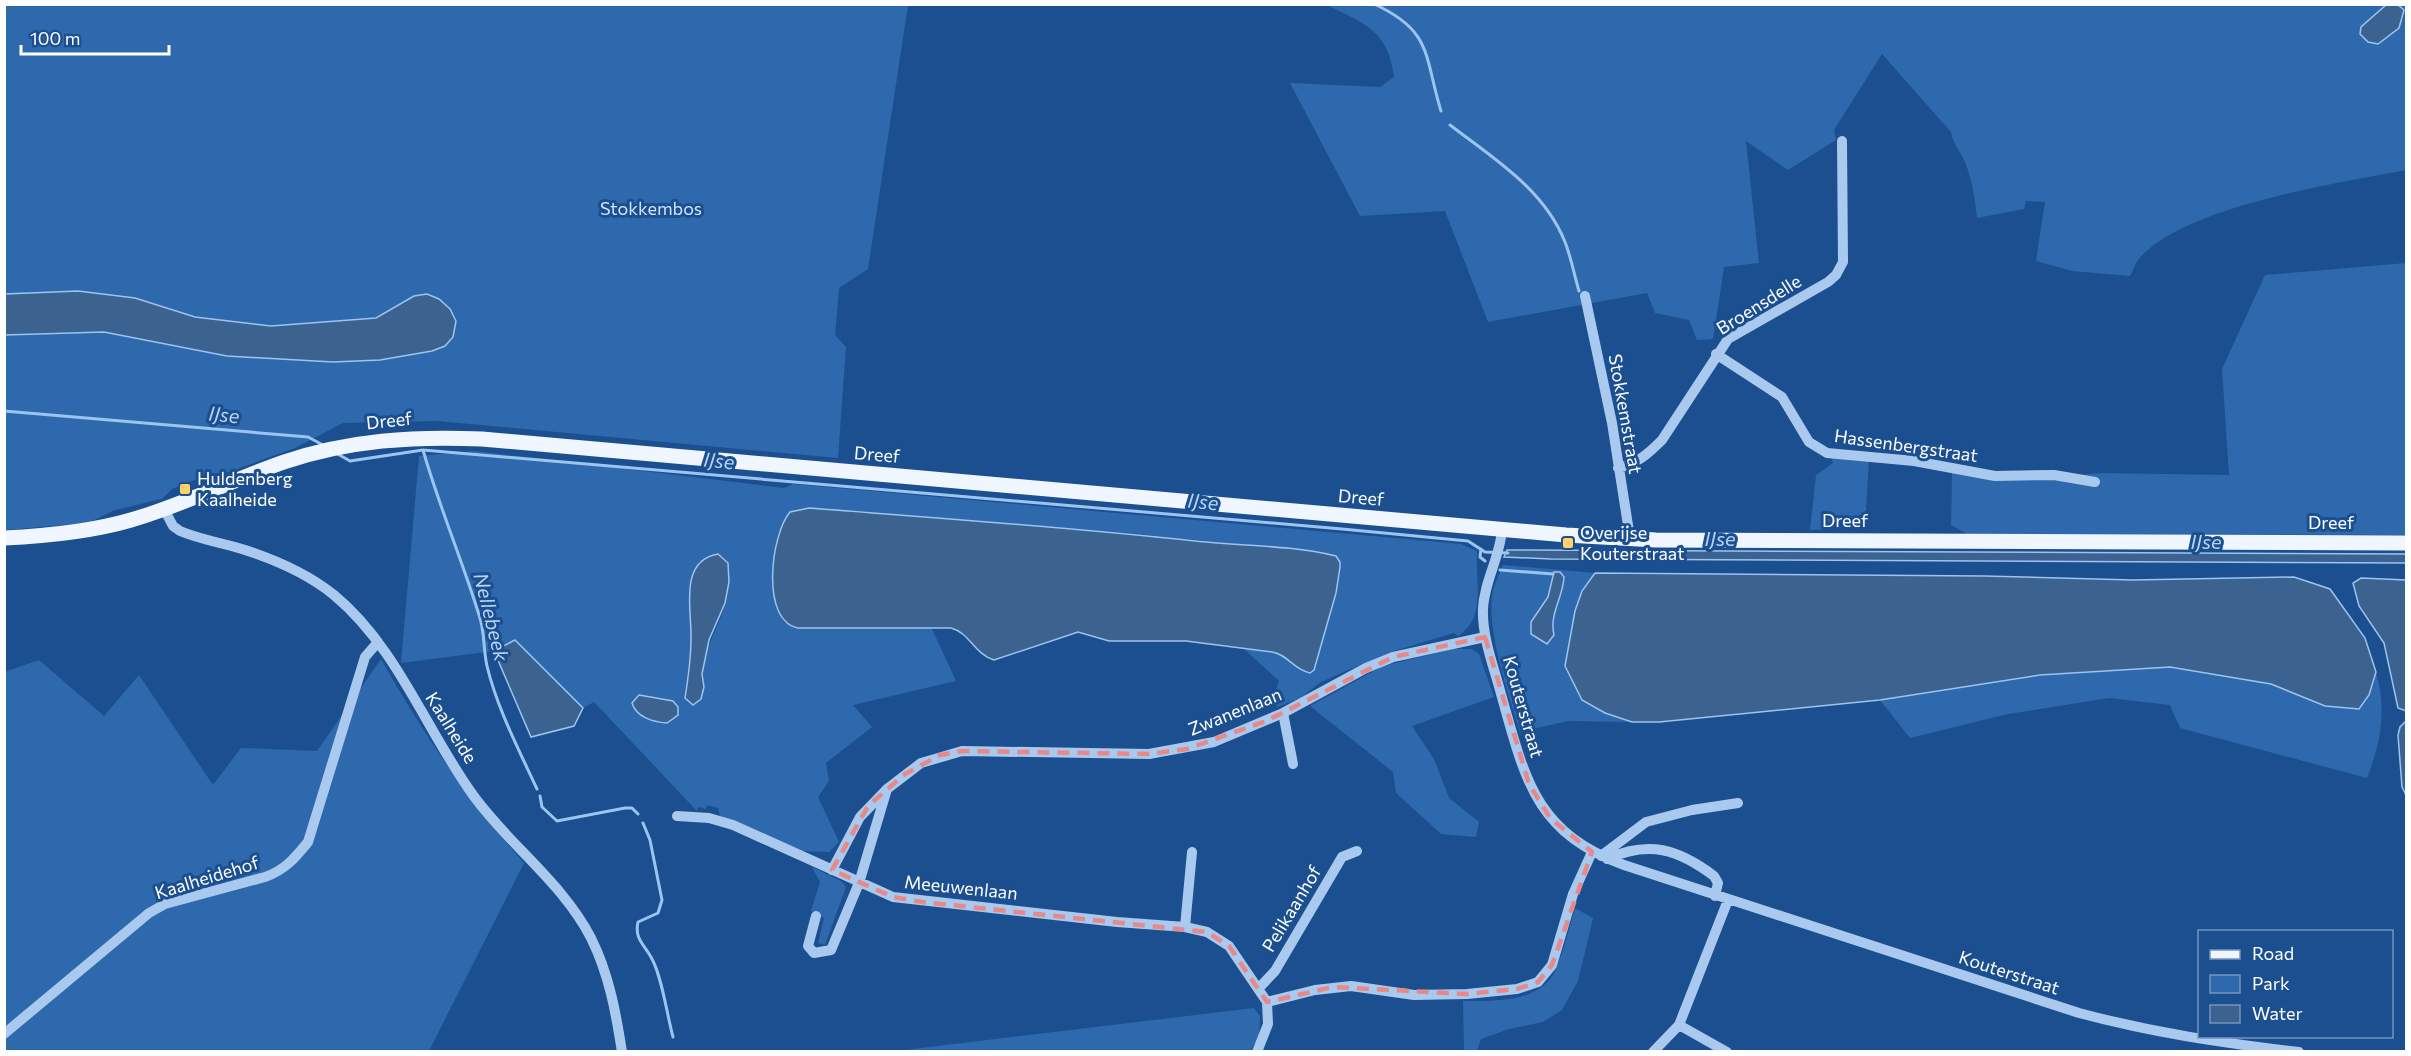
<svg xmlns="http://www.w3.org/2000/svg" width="2411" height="1056" font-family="Commissioner,sans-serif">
<rect width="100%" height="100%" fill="#1b4f8f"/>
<path fill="#2e69ad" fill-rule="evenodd" d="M5,5H908L868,269L839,288L835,335L846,347L838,458L437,421L343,423L295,448L226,473L210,474L172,489L162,499L115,510L88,523L5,530V335L104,332L227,356L333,362L380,360L445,346L414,296L376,318L271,326L195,317L135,298L78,291L5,294Z
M1326,5H2406V170C2339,183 2182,206 2138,260C2135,264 2133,271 2130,276L2072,271L2036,261L2045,202L2026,201L2024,209L1977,218C1975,198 1972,180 1965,162C1960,151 1953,144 1951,132L1882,54L1834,130L1836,140L1788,170L1746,141L1759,263L1724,267L1713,339L1697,340L1689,320L1655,313L1647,293L1488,322L1445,211L1360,216L1290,83L1380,87L1394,77C1389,31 1363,22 1326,5Z
M2406,263V535L1967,534L1951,525L1952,472L2063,477L2099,473L2229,475L2222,369L2265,275Z
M475,451L784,488L793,484L1461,544L1477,551C1475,580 1487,618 1458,636L1454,633L1394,651L1353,668L1321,682L1300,698L1277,707L1273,697L1279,681L1244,649L1281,653L1305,672L1314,670L1338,579L1262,547L1129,533L809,508L794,510C790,515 785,520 782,525C771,544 768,606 785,623L931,627L956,681L853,705L872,727L826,763L829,781L818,797L839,842L829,852L801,851L720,816L718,808L707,805L706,809L698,807L697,811L594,702L583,708L515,640L494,651L401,663L419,456ZM719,554L728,563C729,577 729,591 725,605C716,634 699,656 704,687L685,694L692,636L689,590L712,555ZM639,695C650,695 658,701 669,701L638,713L633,703Z
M1831,457L1869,458L1865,527L1810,530L1816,475L1833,463Z
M1503,565L1595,573C1573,602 1571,631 1565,666L1605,713L1632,722L1568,721L1520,732C1509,695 1485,628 1493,591C1495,583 1500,573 1503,565Z
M1453,649H1472L1479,654L1494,697L1412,726L1434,759L1449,798L1479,822L1476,837L1441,834L1396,793L1393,772L1310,706L1383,666Z
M381,659C422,732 468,800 524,863L429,1051H5L4,672L39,660L104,716L139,675L213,785L241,748L317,751Z
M2170,667L2271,684L2325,706L2369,695L2376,672C2387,710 2381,741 2367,778L2180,728L2170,705L2109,698L2008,714L1910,738L1880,700L2040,675Z
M812,867L841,881L846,887L825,945L818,943L824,918L811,911L820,882Z
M1575,908L1593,918L1578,981L1562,1010L1543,1022L1509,1029L1481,1039L1477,1051H1464L1463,1001C1493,1001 1540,1003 1555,971C1564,951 1569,928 1575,908Z
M1254,1008L1260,1016L1259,1037L1250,1051L888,1052Z"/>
<path fill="#3c6290" stroke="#9cc4f0" stroke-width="1.5" d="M2386,5H2398L2404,10L2399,28L2378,44L2368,42L2360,34L2361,27Z
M78,291L135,298L195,317L271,326L376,318L414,296L427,294L439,299L450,309L456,321L453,337L445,346L432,351L380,360L333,362L227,356L104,332L5,335V294Z
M809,508C938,518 1067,527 1195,541C1241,546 1290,545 1336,556L1340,562V567L1336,593L1314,670L1310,673C1294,670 1287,654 1272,652L1186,641H1109L1078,632L994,660C974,654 970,633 951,628H798C760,621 771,534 790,512Z
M1507,550L2406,554V563L1551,559L1504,557Z
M718,554L728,563L729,582L725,603L709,640L702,674L704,687L701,699L693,705L685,698C688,679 691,658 691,638C692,611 678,561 718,554Z
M1554,572H1560L1564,577C1563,598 1549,614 1554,635L1547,644L1531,634V622L1548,597Z
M1595,573L1984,576L2133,580L2294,577L2330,589L2365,638L2376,672L2369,695L2359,709L2325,706L2271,684L2170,667L2040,675L1880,700L1659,722H1632L1605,713L1582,700L1565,666L1575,611L1582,591Z
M2361,578L2406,580V711L2398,708L2384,643L2359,606L2353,583Z
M515,640L583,708L574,726L531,737L494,651Z
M639,695L673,701L678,707V715L667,723C653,722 636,717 632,703Z
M2406,721V795L2402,787L2398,735L2400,727Z"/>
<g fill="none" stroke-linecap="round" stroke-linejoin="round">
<path stroke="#9cc4f0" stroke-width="3" d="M1374,4C1433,31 1424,56 1441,111
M1450,125C1493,158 1544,189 1565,242C1571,257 1574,274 1579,291
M4,411L308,437L323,445
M423,450C439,506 462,560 479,615C485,631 483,649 487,666C497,708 519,750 537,789
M336,453L350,461L423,450L1342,529L1468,541L1485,552L1508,553
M1481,549L1480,557L1485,561
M1500,570L1553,574
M540,796L542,807L557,821L625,808H632L638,814
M643,823L650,840L662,900L658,913L638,922C634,939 645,945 652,959C662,977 667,1015 673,1037"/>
<path stroke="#a9c9ee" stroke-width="10" d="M1585,296L1612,423L1630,538
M1716,354L1782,397L1809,442L1827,453L1914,461L1995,476L2054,475L2095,482
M1618,468C1637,464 1649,453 1662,440L1728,339L1828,282L1836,275L1843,262L1842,141
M164,509L173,526L180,531C201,540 224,543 245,550C276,560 308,574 334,595C397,647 426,730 473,795C509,845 563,883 591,938C609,974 616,1013 622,1052
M1502,530C1500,557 1484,582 1483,609C1482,638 1494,667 1501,694C1525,778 1534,832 1624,865L2079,1013C2154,1033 2222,1043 2299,1052
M1283,713L1293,764
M887,789L921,763L962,751L1149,754L1214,742L1283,713L1366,668L1393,657L1485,637
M677,816L709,818L733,825L893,897L1117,922L1185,927L1207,932L1229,946L1267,1002
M1601,856L1646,822L1692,810L1738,803
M1607,859C1649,840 1678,849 1714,876L1718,883L1715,896
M816,916L808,946L814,953L831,950L859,883L887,789L860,817L832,870
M1185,927L1192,852
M1259,988L1275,971L1342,857L1357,851
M1267,1002L1315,990L1351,986L1414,995L1467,994L1517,989L1538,982L1552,965L1573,894L1592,852
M1679,1025L1727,1052
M4,1034L149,913L165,904L265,877C285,870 295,858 308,842L365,657L378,642
M1257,1052L1268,1024L1267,1002
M1653,1052L1679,1025L1728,900"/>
<path stroke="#f0f6ff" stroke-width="15" d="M4,538C47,536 90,532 131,520C183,505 232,480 284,462C349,440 414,436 482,439L1566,535L1656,540L2406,543"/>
</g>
<path fill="none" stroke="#e88989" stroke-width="4.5" stroke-dasharray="12 8" stroke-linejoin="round" d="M1485,637L1529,784L1550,818L1592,852L1552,965L1538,982L1517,989L1467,994L1333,987L1267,1002L1229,946L1207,932L922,902L893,897L832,870L868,806L905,774L940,755L962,751L1149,754L1187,749L1266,721L1393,657Z"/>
<g fill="#ffd166" stroke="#1b4f8f" stroke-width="2">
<rect x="179" y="483" width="12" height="12" rx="3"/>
<rect x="1562" y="537" width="12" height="12" rx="3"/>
</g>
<g text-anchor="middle" stroke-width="6" stroke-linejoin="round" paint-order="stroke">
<g font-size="18" fill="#cfe3fa" stroke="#1b4f8f">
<text x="651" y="215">Stokkembos</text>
</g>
<g font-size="18" fill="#fff" stroke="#1b4f8f">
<text transform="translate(1759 305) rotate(-32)" y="6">Broensdelle</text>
<text transform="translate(1625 414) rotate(80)" y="6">Stokkemstraat</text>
<text transform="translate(389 421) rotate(-6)" y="6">Dreef</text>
<text transform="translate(1906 446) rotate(8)" y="6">Hassenbergstraat</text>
<text transform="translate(877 455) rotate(5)" y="6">Dreef</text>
<text transform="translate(1361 498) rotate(5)" y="6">Dreef</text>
<text x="1845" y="527">Dreef</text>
<text x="2331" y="529">Dreef</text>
<text transform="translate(1523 707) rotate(74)" y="6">Kouterstraat</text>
<text transform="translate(1235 712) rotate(-22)" y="6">Zwanenlaan</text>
<text transform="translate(451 728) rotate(58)" y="6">Kaalheide</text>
<text transform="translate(207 878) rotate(-17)" y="6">Kaalheidehof</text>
<text transform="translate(961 888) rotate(6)" y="6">Meeuwenlaan</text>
<text transform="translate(1292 909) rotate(-59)" y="6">Pelikaanhof</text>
<text transform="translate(2009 973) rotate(18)" y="6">Kouterstraat</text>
</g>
<g font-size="18" fill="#fff" stroke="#1b4f8f" text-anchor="start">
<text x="197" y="485">Huldenberg<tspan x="197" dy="21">Kaalheide</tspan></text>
<text x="1580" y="539">Overijse<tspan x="1580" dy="21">Kouterstraat</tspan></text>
</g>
<g font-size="20" font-style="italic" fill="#b5d3f5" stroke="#1b4f8f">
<text transform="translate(224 415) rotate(5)" y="7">IJse</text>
<text transform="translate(719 461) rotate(5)" y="7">IJse</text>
<text transform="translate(1203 502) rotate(5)" y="7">IJse</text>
<text x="1720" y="546">IJse</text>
<text x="2206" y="549">IJse</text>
<text transform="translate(491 617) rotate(76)" y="7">Nellebeek</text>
</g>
</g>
<rect width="2411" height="1056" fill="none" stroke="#ffffff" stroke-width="12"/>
<rect x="2198" y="930" width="195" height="108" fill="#1b4f8f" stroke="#7695bc" stroke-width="1.5"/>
<rect x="2210" y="950" width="30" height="9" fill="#f0f6ff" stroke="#7695bc" stroke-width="1.5"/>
<text x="2252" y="960" font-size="18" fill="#ffffff">Road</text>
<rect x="2210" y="975" width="30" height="18" fill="#2e69ad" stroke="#7695bc" stroke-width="1.5"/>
<text x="2252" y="990" font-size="18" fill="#ffffff">Park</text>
<rect x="2210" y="1005" width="30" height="18" fill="#3c6290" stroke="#7695bc" stroke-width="1.5"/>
<text x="2252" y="1020" font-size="18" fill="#ffffff">Water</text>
<path d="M21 45v9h148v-9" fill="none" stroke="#ffffff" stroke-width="3"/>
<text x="30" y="45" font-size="18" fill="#ffffff" stroke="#1b4f8f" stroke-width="4.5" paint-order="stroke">100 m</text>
</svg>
